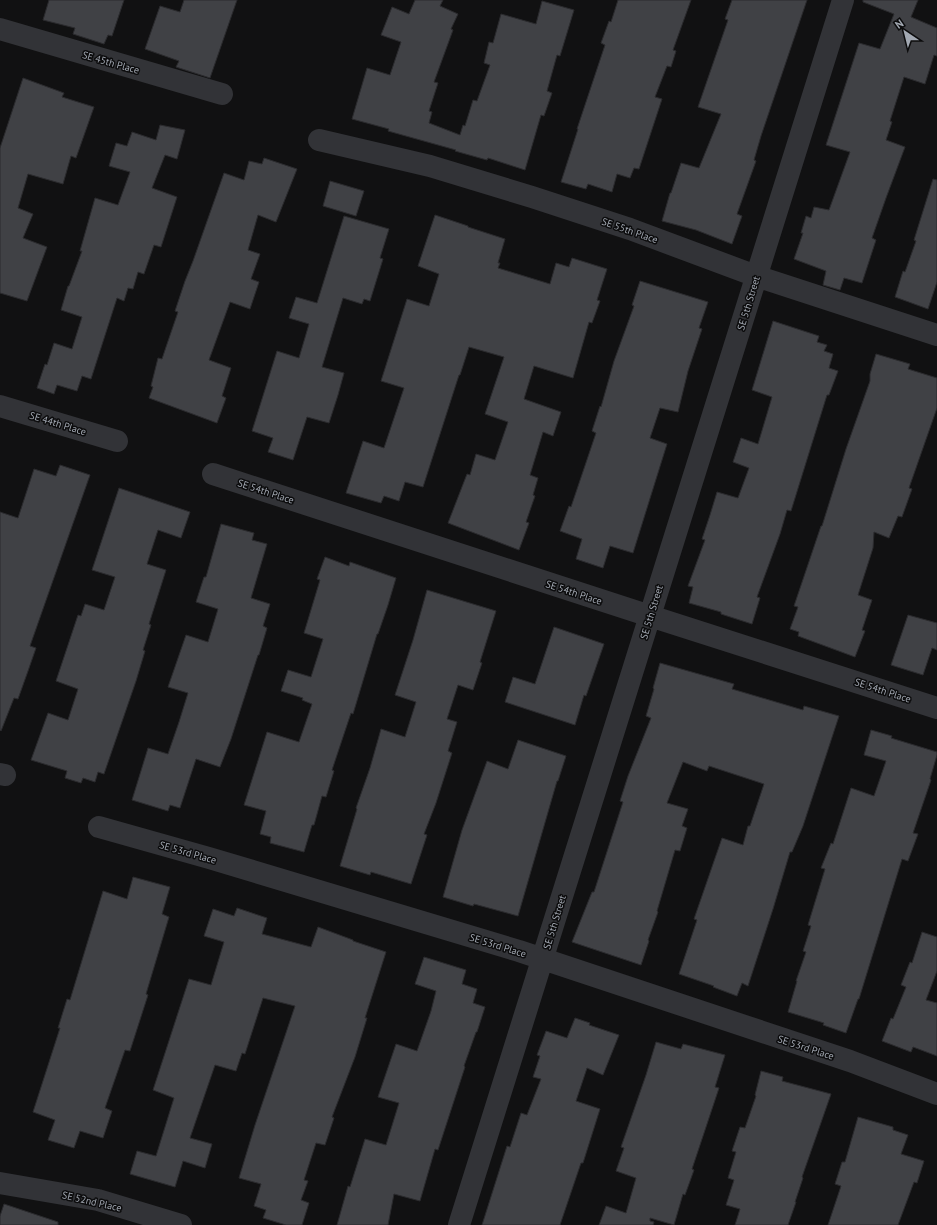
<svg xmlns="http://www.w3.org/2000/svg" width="937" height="1225" font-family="'PT Sans',sans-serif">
<rect width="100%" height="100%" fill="#111112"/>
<path fill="#404145" stroke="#2b2b2e" d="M49,0H124L112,36L108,35L104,44L73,34L75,28L43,20Z
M184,0H237L210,78L176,67L179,61L145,49L160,6L180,12Z
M415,0H443L440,6L458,14L451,29L453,30L434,82L438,83L429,111L432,112L429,123L460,135L463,125L465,126L473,100L477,101L490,65L484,63L489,42L493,43L501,14L536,24L542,1L574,10L560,56L557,55L547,91L552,93L544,116L541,115L525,170L488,158L487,160L455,151L456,150L388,131L389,129L352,119L367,68L390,75L401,42L381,35L392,7L409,14Z
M618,0H691L673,50L676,51L671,67L667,66L655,97L662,99L639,169L634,168L630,178L617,174L612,192L588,184L586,189L561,182L578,129H577L605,45L601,43L609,21L611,22Z
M732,0H807L761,136L754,160L756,161L737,214L742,216L732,244L696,230L662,221L670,193H671L681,163L699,168L721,114L698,107L728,20L725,19Z
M863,0H918L911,17L937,28V56L934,55L925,84L904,77L890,121L892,122L886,140L905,147L886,198L872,238L876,240L862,283L844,278L840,290L823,285L826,271L794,259L803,233H801L806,216L811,218L814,207L829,210L850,152L826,145L859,43L880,49L894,14L863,2Z
M23,78L64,93L62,97L94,107L76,158L71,156L63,184L28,174L18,208L33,214L23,238L47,247L27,301L0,293V148Z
M160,125L185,130L177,159L165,155L152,188L177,197L161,247L154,245L144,274L138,272L133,289L128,288L124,301L117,298L91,379L82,376L77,391L57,385L54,394L37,388L45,364L47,365L54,343L72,349L82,317L61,310L68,286H69L82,251H80L95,198L118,205L130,172L109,166L116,143L127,146L132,132L156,140Z
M264,158L297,169L276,222L258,215L248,250L260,254L251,279L259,282L250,309L230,302L209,360L231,368L222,396L226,398L217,423L149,398L153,387L151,386L158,358L162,359L166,347L178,312L175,311L185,281L193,261L224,173L244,180L249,161L262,164Z
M933,179L937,180V282L928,309L895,297L903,271L905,272L916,241L914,240Z
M330,181L364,191L356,216L323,206Z
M435,215L468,226V227L505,239L498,263H500L498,268L550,284L556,263L569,267L572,258L607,269L597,300L600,301L592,323L589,322L573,378L534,366L524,399L561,412L553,436L543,432L530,475L538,478L533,495L535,496L526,522L529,523L519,550L448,523L467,474L470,475L476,454L495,460L508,422L485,414L504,357L469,347L460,375H459L423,487L405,482L399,501L384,496L381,503L346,493L363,441L384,448L404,388L381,381L407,299L429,306L439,274L418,266Z
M344,216L389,229L380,258L383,259L370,301L364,299L362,304L343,298L322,367L344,373L338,395L329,423L307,417L293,460L268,452L273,438L252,431L277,351L299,358L309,324L289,318L296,297L317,303Z
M640,281L708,302L699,328L702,329L688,371L678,412L660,408L650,438L667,444L633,553L610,546L603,568L576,559L582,539L560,531L569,506L571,507L596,433L592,431L600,406L601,407L614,361L634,306L632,305Z
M773,321L819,336L817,342L827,345L824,351L833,354L829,368L838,371L829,395H827L791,511L787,510L780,534L757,597L760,598L752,624L721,614V612L689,603L693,587L688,586L705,540L702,539L710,515L717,492L738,498L749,468L733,462L741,438L758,444L772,397L752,390Z
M876,354L910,364L908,369L937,378V408L909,488L912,489L902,517L898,516L889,538L874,532L873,548L858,595L872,600L862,630L865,631L855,657L798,636L799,632L790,629L798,607L794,606L821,526H822L846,449L870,381V374Z
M60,465L90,475L30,646L36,648L28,671L18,699L14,698L1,731L0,730V512L18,518L34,469L56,476Z
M119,488L190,512L181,538L158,530L147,564L166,570L149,624L151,625L143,650L145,651L136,681L104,774L98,772L95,782L83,778L81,783L65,778L67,771L31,760L48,713L68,720L78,689L56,681L78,615L81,616L85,604L104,610L115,577L92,570Z
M221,524L254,533L252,540L267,544L251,598L270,604L263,626L267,628L259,655H258L231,739L220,767L196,759L180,808L170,805L168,811L132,800L148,748L168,754L179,722L188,693L168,687L186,635L208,642L218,609L196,602L204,577H206Z
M325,557L349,566L350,562L396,578L388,605L378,634H377L353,714L351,713L332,770L334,771L326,797L322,796L314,825H312L304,852L270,843L271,837L260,834L266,811L244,805L267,732L299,742L312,704L302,700L303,698L281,691L288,670L311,677L323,639L304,633L320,580L317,579Z
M427,590L496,611L480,662L482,663L473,690L458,685L447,719L457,722L448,751L452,753L436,803L424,834L427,835L411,884L371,872L370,875L340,866L357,809L356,808L370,768L381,729L405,737L416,702L395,695L413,640Z
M908,615L937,623V650L932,648L923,675L891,665Z
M554,627L604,644L586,696L584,695L575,725L505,702L513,677L535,684Z
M660,663L734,684L732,689L803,710L804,706L839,716L803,826L792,852H790L773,909L748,986L742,983L737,996L713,987L714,986L679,974L697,920L694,919L722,838L743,845L748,826H750L764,784L709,766L707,771L683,762L667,803L688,809L682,826L687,828L680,851L675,850L657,911L658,912L648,940L649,941L641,965L572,942L592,892H594L623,802L620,801L628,776L651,718L646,716L654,689L653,688Z
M871,730L892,736L891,738L937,752V755L930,779L931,780L913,833L918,834L908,861L902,859L859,999H858L846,1033L823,1025L824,1023L788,1012L797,981H796L806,952L803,951L811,926L808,925L825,869L821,868L831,843L833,844L851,788L874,796L886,761L864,755Z
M518,740L566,756L558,781H557L518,916L474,904L473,906L443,897L462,830L487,761L508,769Z
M133,877L170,887L162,914L169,917L146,994L148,995L130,1051L125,1050L105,1108L112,1111L103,1138L80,1131L74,1148L48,1140L55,1120L33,1112L60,1028H58L67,999L70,1000L103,891L127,899Z
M237,908L267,918L262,934L311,947L318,927L353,940V941L386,952L365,1018H367L355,1057L332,1117L334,1118L325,1145L316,1143L304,1180L308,1181L301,1200L309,1203L302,1225H286L263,1218L266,1210L254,1206L261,1184L239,1178L255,1125L295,1006L263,998L245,1054L242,1053L236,1071L215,1065L190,1138L212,1144L205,1168L183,1161L175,1187L130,1174L137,1151L156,1156L174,1098L153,1090L189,979L211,985L224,942L204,936L213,909L234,916Z
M922,932L937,937V971L926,1000L937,1003V1056L913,1047L911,1052L882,1041L891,1018L893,1019L906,987L901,985L910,962L912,963Z
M424,957L466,970L462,984L477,989L473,1003L485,1007L477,1032H476L464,1066L465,1067L438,1150L435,1149L420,1201L394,1194L388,1225H337L348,1186L350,1187L365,1139L386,1145L399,1103L378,1097L396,1044L417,1051L431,1011L436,991L415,984Z
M575,1018L590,1023L589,1025L619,1035L603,1075L587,1068L576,1101L600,1109L583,1163H581L560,1225H482L507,1146L510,1147L521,1113L527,1115L541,1079L533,1077L540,1056L537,1055L546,1031L567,1038Z
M656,1042L681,1049L683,1044L725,1055L715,1087L719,1088L692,1169L694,1170L685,1195L683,1194L674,1225L650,1218V1221L654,1222L653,1225H599L606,1206L626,1213L636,1178L616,1171L624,1148L621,1147L646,1075Z
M761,1071L783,1077L782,1081L831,1094L802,1177L803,1178L795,1202H796L788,1225H735L740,1209L726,1205L734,1180L728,1178L736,1152L732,1151L740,1127L745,1128L756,1096L755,1095Z
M858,1117L893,1127V1130L908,1135L901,1154L924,1161L917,1183L914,1182L898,1225H828L841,1186L835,1184L842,1162H845Z
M4,1204L58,1222V1225H0V1216Z"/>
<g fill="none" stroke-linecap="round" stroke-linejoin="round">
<path stroke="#323337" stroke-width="22" d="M0,29L222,94
M319,140L430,166L532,197L630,229L756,276L937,335
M0,406L117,441
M213,474L650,616L937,708
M0,774L5,775
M99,827L209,858L519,951L850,1061L937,1094
M0,1183L98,1200L181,1225
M459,1225L843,0"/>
</g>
<g text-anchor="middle" stroke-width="3" stroke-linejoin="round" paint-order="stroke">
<g font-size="10" fill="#a3a9b3" stroke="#0c0c0d">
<text transform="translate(111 62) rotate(16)" y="4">SE 45th Place</text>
<text transform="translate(630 230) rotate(19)" y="4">SE 55th Place</text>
<text transform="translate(748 303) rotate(-73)" y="4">SE 5th Street</text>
<text transform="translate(58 423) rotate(17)" y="4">SE 44th Place</text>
<text transform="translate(266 491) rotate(18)" y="4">SE 54th Place</text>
<text transform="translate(574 592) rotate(18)" y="4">SE 54th Place</text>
<text transform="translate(651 612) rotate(-73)" y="4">SE 5th Street</text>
<text transform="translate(883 690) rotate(18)" y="4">SE 54th Place</text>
<text transform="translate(188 852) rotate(16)" y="4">SE 53rd Place</text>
<text transform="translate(554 922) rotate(-73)" y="4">SE 5th Street</text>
<text transform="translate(498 945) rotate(17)" y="4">SE 53rd Place</text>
<text transform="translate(806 1047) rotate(18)" y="4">SE 53rd Place</text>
<text transform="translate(92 1201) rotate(13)" y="4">SE 52nd Place</text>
</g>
</g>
<g transform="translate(905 32) rotate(325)" stroke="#0c0c0d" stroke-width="3" paint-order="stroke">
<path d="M0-3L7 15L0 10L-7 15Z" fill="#a3a9b3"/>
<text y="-6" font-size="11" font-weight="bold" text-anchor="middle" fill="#a3a9b3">N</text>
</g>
</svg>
